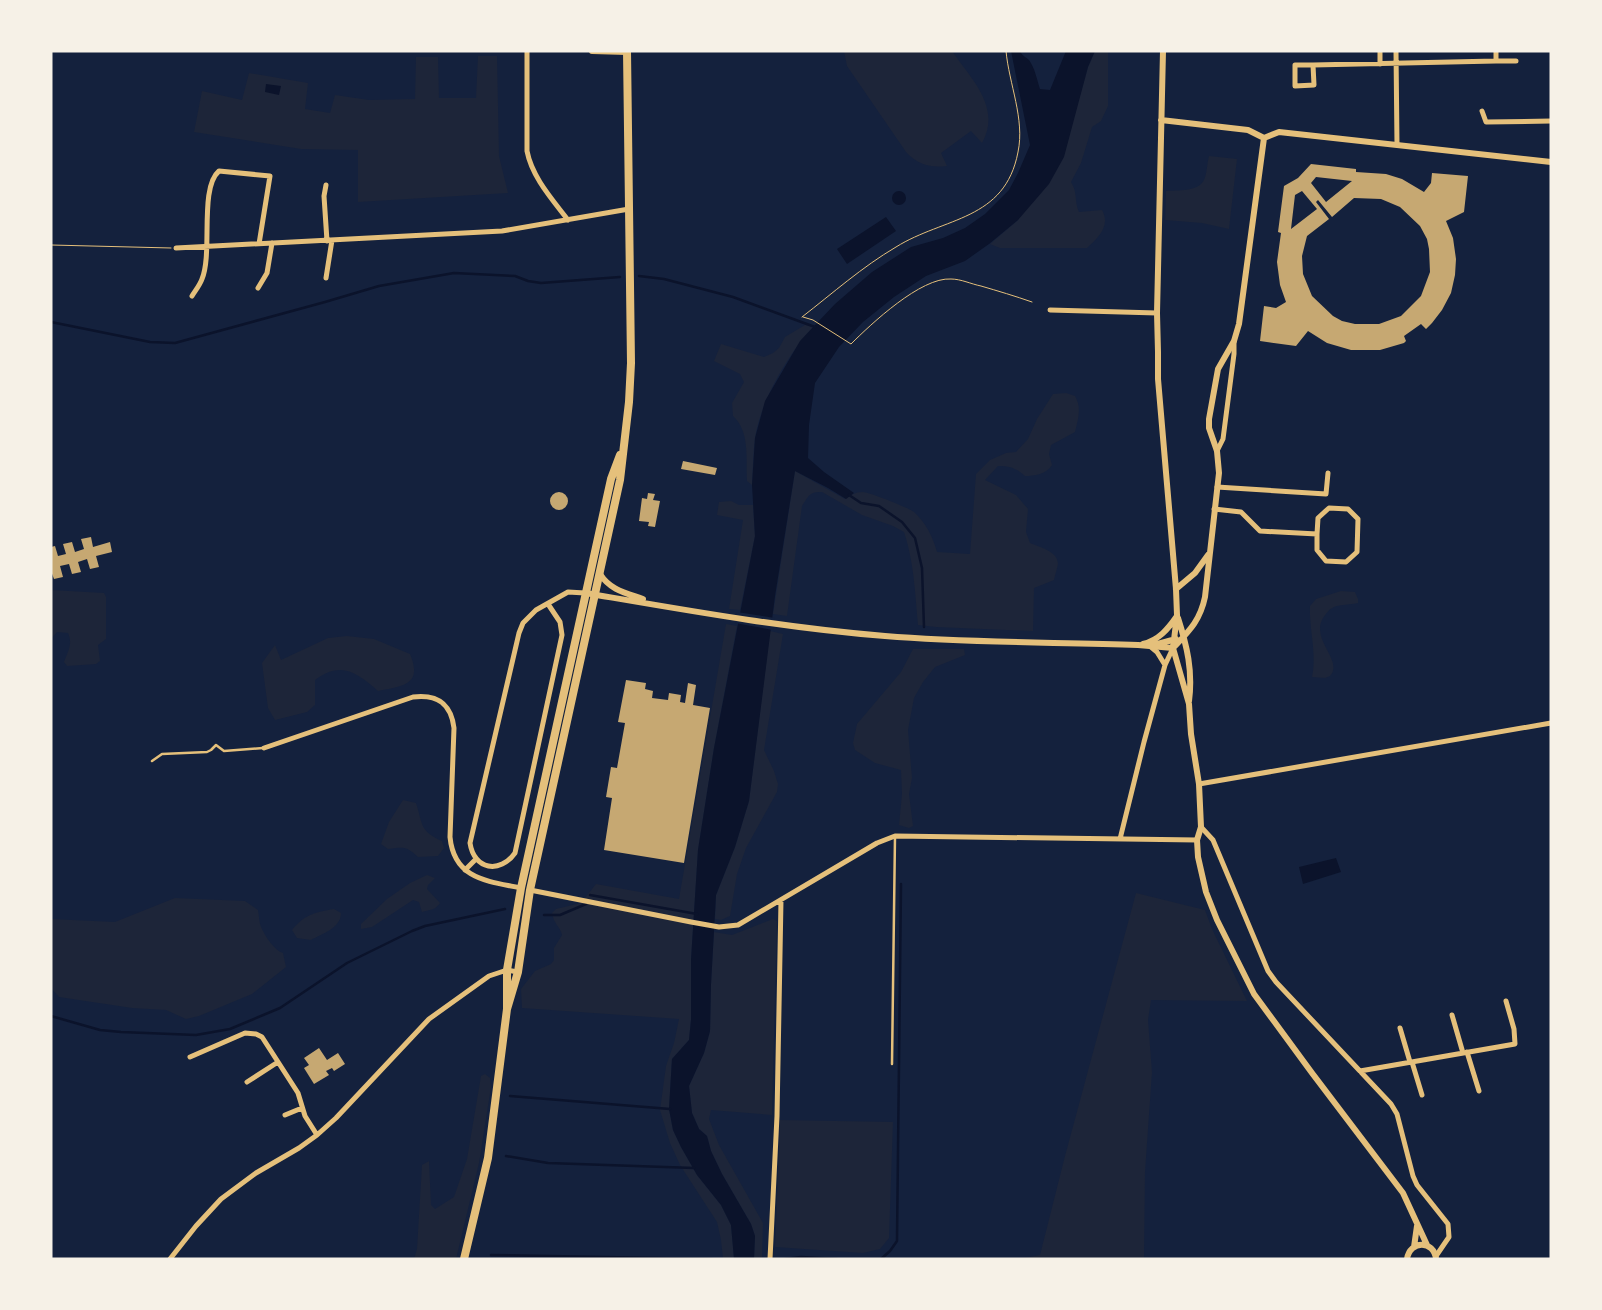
<svg xmlns="http://www.w3.org/2000/svg" width="1602" height="1310" font-family="Poppins,sans-serif">
<rect width="100%" height="100%" fill="#14213d"/>
<path fill="#1d2539" d="M844,51H952C971,79 1002,107 982,143L971,131L941,153L947,166C931,168 918,165 906,152L847,66Z
M1095,51H1108V106L1101,121L1092,127L1081,163L1071,182C1078,193 1074,201 1079,212L1102,210C1111,226 1098,238 1087,248H1000L990,244L1018,220L1076,109L1088,67Z
M478,56H497L499,156L508,193L358,202V150L301,149L194,132L202,91L242,100L249,73L308,83L305,109L330,113L335,95L369,100L415,99L416,57H438L439,98H476Z
M1209,156L1237,159L1229,229L1202,223L1165,220L1166,191C1177,190 1198,192 1204,180C1207,174 1207,163 1209,156Z
M805,325L814,326C788,354 761,400 755,438C753,453 753,469 752,485L747,481C746,459 750,431 733,416L732,403L744,382L740,374L714,361L721,344L764,357L773,353L779,348L785,337Z
M1066,393L1075,396C1082,408 1078,419 1075,432L1051,445L1049,454L1052,465C1047,474 1034,476 1025,476C1016,468 1010,466 998,466L985,480L1016,495L1028,509L1026,532L1030,543C1039,547 1058,551 1058,564C1057,569 1055,575 1054,580L1034,588L1033,631L936,627L918,625C915,593 914,562 904,532L893,526L862,515L822,492C809,491 808,497 802,506L787,616L773,614L795,471L845,499C851,495 855,492 863,492C869,492 909,508 914,512C926,523 933,537 937,552L970,554L976,474L990,460L1006,453L1016,452L1028,439L1037,419L1053,394Z
M731,501L739,505H753L755,536L740,610L729,609L743,520L717,515L719,502Z
M51,590L104,593L106,597V639L98,645L100,661L96,664L67,666L64,662C68,651 73,644 68,633L57,632L51,639Z
M1341,591L1355,592L1358,599V603C1351,605 1341,604 1334,607C1329,609 1326,614 1323,618C1310,640 1344,661 1330,676L1325,678L1312,677C1317,652 1309,631 1310,606L1316,599Z
M726,624L737,626L714,748L698,850L691,960V1020L689,1040L672,1059L669,1109L673,1130L681,1147L697,1175L721,1205L731,1225L734,1259H723L721,1240L717,1222L680,1165L670,1143L660,1110L666,1066L674,1043L679,1019L522,1008L521,989L535,971L551,964L554,960V948L562,935C560,926 554,925 552,913L556,909L581,903L596,884L679,899Z
M770,631L783,634L764,750L774,771L778,784L777,792L746,848L737,874L730,916L721,920L715,919L716,895L735,847L749,801Z
M347,636L374,639L410,654C423,685 403,686 378,691C356,672 341,661 315,680V705L307,712L275,720L268,708L262,663L275,645L281,660L328,638Z
M913,649H964L965,655L935,667L923,682L914,698L908,730L912,778L909,794L913,826L909,828L899,825L902,794L901,770L875,763L855,750L853,743L857,724L901,672Z
M403,800L416,803C423,824 419,831 442,841L444,848L438,856L418,857C406,846 405,847 388,849L381,844L389,822Z
M427,875L435,878L428,885L427,889L440,903C436,910 429,910 422,912L419,902L413,900L372,927L361,929V924L387,899L410,883Z
M1136,893L1205,910L1212,929L1247,1001L1151,1000L1148,1020L1152,1072L1145,1172L1144,1259H1020L1040,1255L1065,1156Z
M175,898L245,901L258,910C259,915 259,922 261,927C265,936 274,950 283,953L286,967L252,994L199,1016L186,1019L166,1010L132,1008L59,997L51,988V919L115,922Z
M334,909L341,913C341,928 322,934 311,940L297,938L292,930C304,915 315,912 334,909Z
M773,919L777,921L772,1115L711,1110L709,1119L719,1145L763,1223L762,1259H754L755,1236L751,1224L722,1174L711,1151L707,1136L699,1129L692,1113L689,1086L704,1053L710,1031L711,984L714,932L732,935Z
M485,1074L490,1078L491,1087L479,1163L456,1259H414L417,1249L422,1165L429,1161L431,1205L435,1209L454,1197L467,1159L481,1076Z
M780,1120L893,1122L889,1238L880,1249L863,1253L775,1247Z"/>
<path fill="#0b132b" d="M1011,51H1020C1022,56 1026,57 1029,60C1035,68 1037,80 1040,89L1050,90L1066,51H1095L1088,67L1064,157L1049,184L1018,220L989,244L965,261L926,276L894,297L863,322L839,347L815,383L809,425L808,458L824,472L854,493L846,499L828,488L795,471L775,596L749,801L735,847L716,895L711,984L710,1031L704,1053L689,1086L692,1113L699,1129L707,1136L711,1151L722,1174L751,1224L755,1236L754,1259H734L731,1225L721,1205L697,1175L681,1147L673,1130L669,1109L672,1059L689,1040L691,1020V960L698,850L714,748L755,536L752,485L755,438L765,401L800,341L835,304L872,272L911,247L943,238L965,228L985,214L1009,190L1018,173L1030,145Z
M266,84L281,86L279,95L265,92Z
M892 198a7 7 0 1 1 14 0a7 7 0 1 1-14 0Z
M886,217L896,231L847,264L837,249Z
M1336,858L1341,872L1303,884L1299,867Z"/>
<path fill="#14213d" d="M737,612L775,618L773,630L735,623Z"/>
<g fill="none" stroke-linecap="round" stroke-linejoin="round">
<path stroke="#0b132b" stroke-width="2.5" d="M639,276L664,279L733,297L815,327
M51,322L150,342L175,343L325,302L379,286L454,273L515,276L528,281L541,283L620,277
M849,495L861,503L879,506L902,522L915,538L922,568L924,627
M590,895L697,914
M544,915H560L586,904
M51,1016L100,1030L121,1032L196,1035L230,1029L280,1008L347,963L412,931L425,926L505,909
M510,1096L670,1109
M506,1156L548,1163L694,1168
M491,1255L712,1259
M785,1259L801,1257L837,1259
M881,1259L890,1251L897,1241L901,884"/>
</g>
<path fill="#c6a872" fill-rule="evenodd" d="M1311,164L1356,169V172L1386,174L1402,179L1424,192L1431,183L1432,173L1468,176L1464,212L1446,221L1453,238L1456,259L1455,275L1451,293L1442,310L1432,323L1426,329L1421,324L1404,336L1406,341L1404,343L1380,350H1351L1327,343L1308,331L1296,346L1260,341L1264,306L1276,308L1286,302L1280,285L1277,262L1281,233L1278,232L1284,186L1298,178ZM1316,177L1352,181L1326,202L1311,183ZM1302,191L1317,209L1291,229L1295,195ZM1354,198L1381,199L1400,207L1420,226L1427,239L1429,249L1430,272L1421,296L1401,316L1379,324H1355L1342,321L1333,316L1312,296L1303,274L1302,256L1307,236L1329,219L1316,202L1318,200L1332,217Z
M683,461L717,468L715,475L681,469Z
M550 501a9 9 0 1 1 18 0a9 9 0 1 1-18 0Z
M648,493L655,494L653,500L660,501L655,527L648,526L649,522L639,521L642,498L647,499Z
M91,537L93,547L110,542L112,552L96,556L99,567L90,569L87,559L78,562L81,572L72,574L69,564L60,566L63,577L54,579L51,571V547L55,546L58,556L66,554L63,544L72,542L75,552L84,549L81,539Z
M626,680L646,683L645,689L653,691L652,698L668,700L669,693L681,695L680,702L685,703L688,683L696,685L693,705L710,708L684,863L604,850L612,798L606,797L611,767L617,768L625,723L618,722Z
M319,1048L327,1060L338,1053L345,1064L334,1071L332,1068L326,1071L329,1075L314,1084L304,1068L309,1065L304,1058Z"/>
<g fill="none" stroke-linecap="round" stroke-linejoin="round">
<path stroke="#e5c07b" stroke-width="1" d="M51,245L171,248
M802,317C833,293 862,267 896,247C944,217 1005,221 1018,152C1025,119 1009,84 1006,51
M803,317L813,320L851,344C871,324 921,277 951,279C961,279 971,284 981,286C998,291 1015,296 1032,302"/>
<path stroke="#e5c07b" stroke-width="2.5" d="M152,761L162,754L207,752L211,750L216,745L224,751L263,748
M892,1064L895,836"/>
<path stroke="#e5c07b" stroke-width="5" d="M527,51V151C532,177 552,199 568,220
M1380,51V64
M1396,51L1397,145
M1496,51V61
M1313,65L1314,85L1295,86V65H1313L1496,61H1516
M1482,111L1486,122L1551,121
M326,185L324,196L327,241
M176,248L502,231L629,209
M326,278L332,240
M258,288L267,273L272,243
M192,296C195,291 200,285 202,279C213,253 199,188 219,171L270,176L259,244
M1050,310L1157,313
M1217,451L1223,439L1234,354V341
M1217,487L1326,494L1328,473
M1214,509L1241,512L1260,531L1317,534V550L1326,561L1346,562L1357,552L1358,519L1348,509L1329,508L1318,518L1317,534
M548,604L560,622L562,635L515,853C500,874 474,870 470,843L519,633L523,623L536,610L568,592L585,593
M1151,647L1157,652L1165,665
M264,748L413,697C438,694 451,704 454,728L450,837C454,879 487,881 521,888
M1199,784L1551,723
M1201,827L1213,840L1268,971L1276,982L1391,1104L1397,1114L1413,1176L1417,1185L1448,1224L1449,1237L1436,1256
M1120,839L1144,742L1165,665L1173,648
M465,870L476,859
M530,890L691,922L719,927L738,925L877,843L895,836L1197,840
M1452,1015L1463,1053
M1400,1028L1410,1062
M1467,1052L1479,1091
M190,1057L245,1033L256,1034L262,1037L298,1093L305,1116L317,1135
M1412,1062L1422,1095
M1360,1071L1515,1044L1514,1029L1506,1001
M247,1082L278,1062
M285,1115L302,1108
M170,1259L196,1226L221,1199L256,1173L299,1148L317,1135L336,1118L429,1019L489,976L507,970L518,972
M770,1259L777,1116L781,900"/>
<path stroke="#e5c07b" stroke-width="6" d="M592,51L627,52
M1163,51L1157,313L1158,352V379L1176,589L1177,615L1173,648L1189,704L1191,734L1199,784L1201,827L1197,840L1198,857L1206,892L1217,920L1254,994L1312,1073L1403,1193L1427,1245
M1161,120L1248,130L1264,138L1279,132L1551,162
M600,574C610,590 626,593 643,599
M1176,589L1195,573L1208,555
M585,593C685,610 785,628 885,636C969,643 1054,642 1138,645L1173,648
M1178,618C1187,646 1193,671 1189,701
M1143,644C1159,640 1168,629 1177,616
M1154,645L1176,639
M1173,648C1189,631 1200,621 1205,597L1219,473L1217,451L1209,428V419L1218,369L1234,341L1239,324L1264,138
M1414,1247L1417,1226
M1407,1259C1410,1240 1434,1240 1436,1259"/>
<path stroke="#e5c07b" stroke-width="8" d="M507,1009L518,972L530,890L620,480L629,402L631,363L627,51
M464,1259L488,1158L507,1009V970L521,888L611,479L620,455"/>
</g>
<rect width="1602" height="1310" fill="none" stroke="#f6f1e7" stroke-width="105"/>
</svg>
